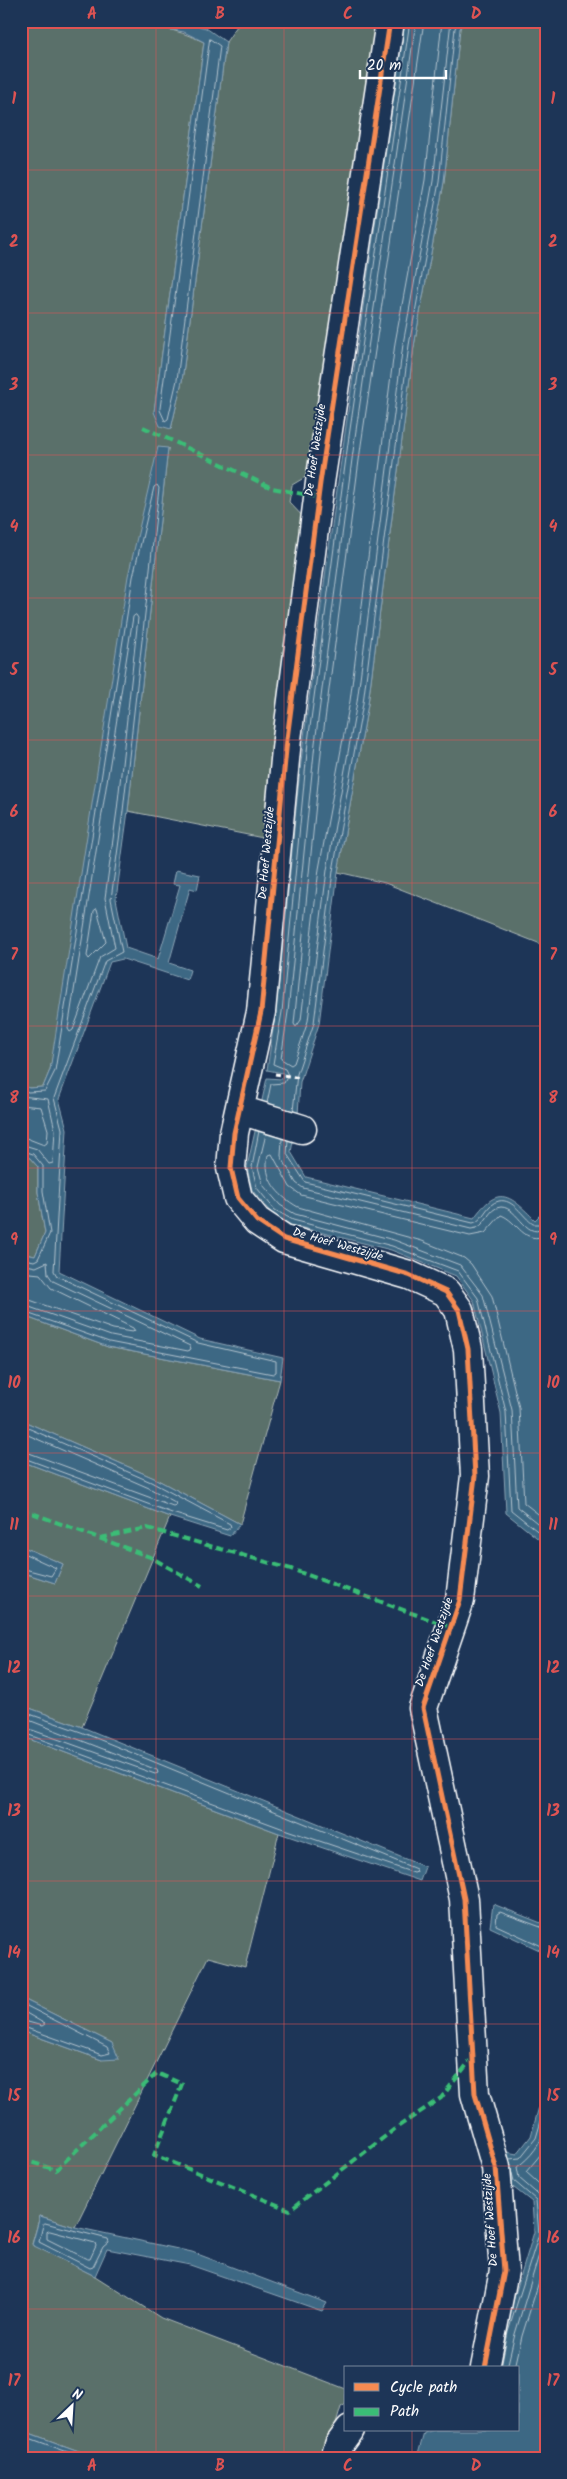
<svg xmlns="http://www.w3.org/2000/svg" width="567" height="2479" font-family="Kalam,sans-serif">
<rect width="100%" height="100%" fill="#1d3557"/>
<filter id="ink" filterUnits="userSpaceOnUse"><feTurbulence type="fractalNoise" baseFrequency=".02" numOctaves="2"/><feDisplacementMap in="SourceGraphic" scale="10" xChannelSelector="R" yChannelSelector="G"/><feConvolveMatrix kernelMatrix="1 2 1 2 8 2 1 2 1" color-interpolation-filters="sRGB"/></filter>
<g filter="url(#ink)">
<path fill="#5a706b" stroke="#acb8b5" d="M21,21C81,21 149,15 204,42L154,412L171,429L182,381L226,42L237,26L249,21H382L312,473L292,485L289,502L306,520L268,839L128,811L168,448L50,1070L43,1087L29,1088L21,1084Z
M467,21H546V946L385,883L338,872L368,704L414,346L444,182L460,28Z
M21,1154L30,1158L38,1167V1192L45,1233L35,1256L21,1253Z
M21,1315L108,1347L280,1380L240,1524L154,1478L21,1420Z
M21,1461L170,1517L82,1727L21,1705V1572L55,1583L63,1564L21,1546Z
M21,1736L279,1833L245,1967L208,1957L75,2227L40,2216L32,2244L95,2276L161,2318L346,2389V2404L341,2407L326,2458H98L21,2430V2031L102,2060L112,2043L21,1998Z"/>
<path fill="#3e6884" stroke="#8ba4b5" d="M117,21H179L206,28L226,42L182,381L171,429L160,426L154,412L204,42L184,32Z
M405,21H467L460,28L444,182L414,346L368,704L338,872L319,1024L300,1082L298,1115L291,1152L306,1177L474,1218C498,1184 510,1195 535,1220L546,1209V1545L506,1513L501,1413L474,1301L456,1276L391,1250L291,1225L272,1214L252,1190L247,1167L267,1078L282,1079L283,1073L267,1070C285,960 290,848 304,737C334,498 370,260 405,21Z
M158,447L168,448L128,811L116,899L126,948L158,959L180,885L173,884L176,870L200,875L197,890L190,888L169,963L190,970L187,980L123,959L110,962L59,1099L67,1129L59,1271L200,1339L283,1358L280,1380L108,1347L21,1315V1253L35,1256L45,1233L38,1192V1167L30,1158L21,1154V1084L29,1088L43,1087L50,1070L128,576Z
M21,1420L154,1478L240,1524L230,1536L170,1517L21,1461Z
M21,1546L63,1564L55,1583L21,1572Z
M21,1705L82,1727L425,1867L420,1881L279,1833L21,1736Z
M493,1904L546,1925V1953L490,1927Z
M21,1998L112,2043L119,2059L102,2060L21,2031Z
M546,2081V2458H417L424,2433L434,2430H518V2368H495L504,2331L534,2232L532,2202L509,2184L501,2151L517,2154L531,2136Z
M40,2216L75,2227L192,2252L327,2303L322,2311L190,2265L107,2249L95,2276L32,2245Z
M21,2430L98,2458H28L21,2455Z"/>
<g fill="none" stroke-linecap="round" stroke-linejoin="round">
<path stroke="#b2c3ce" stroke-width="1" d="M416,21L354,444L315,743L288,1012L281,1059L291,1065L294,1063L308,1021L327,870L357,702L403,344L433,181L451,21
M424,21L361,445L322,743L294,1024L296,1027L301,1020L319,869L350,701L395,343L425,180L442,21
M210,39L220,46L177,380L168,419L165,421L160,410Z
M136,615L138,618L117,810L105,898L115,948L100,957L73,1030L70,1032L68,1029L133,617Z
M97,909L106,942L89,959L87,956L94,911Z
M21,1089L28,1092L45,1091L55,1071L133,577L154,487L157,485L159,488L123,811L111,899L122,952L105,961L54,1098L62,1129L54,1271L57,1276L198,1343L276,1361V1372L273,1374L109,1342L21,1311
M21,1096L48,1099L55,1130L53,1163L49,1164L37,1149L21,1144
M267,1103L271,1084L284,1083L288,1075L285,1069L273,1064L282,1012L308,742L348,443L410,21
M21,1105L41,1107L48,1130L47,1143L44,1145L21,1136
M293,1111L297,1074L314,1023L333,871L363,703L409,345L439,182L455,28L460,21
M259,1131L252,1167L257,1188L275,1210L293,1220L392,1246L458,1271L478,1298L506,1412L511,1510L546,1538
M266,1134L258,1167L263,1185L280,1205L295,1214L394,1240L460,1265L483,1295L512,1410L517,1507L546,1530
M282,1139L281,1156L296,1183L303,1188L471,1229C487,1229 487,1207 501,1207C519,1207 527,1244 546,1226
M288,1140L287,1154L305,1182L473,1223C484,1221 486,1203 499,1201C513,1198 523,1217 533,1224H539L546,1217
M21,1150L33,1154L43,1166V1191L50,1233L38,1259L34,1261L21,1258
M546,1235C524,1246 518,1221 501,1215L485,1233L470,1236L301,1195L290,1187L272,1154L268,1155C263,1179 277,1195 298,1207L422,1241L464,1258L471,1264L492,1296L519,1408L524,1503L546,1520
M21,1264L36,1267L47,1262L48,1274L53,1281L190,1346L191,1349L188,1351L111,1336L21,1304
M21,1272L40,1274L51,1288L133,1328L135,1331L132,1332L113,1329L21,1297
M21,1425L151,1482L230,1524L231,1527L227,1530L172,1513L21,1457
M21,1432L149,1488L175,1502L176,1505L173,1506L21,1450
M21,1552L56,1568L51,1576L21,1568
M21,1711L81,1732L416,1869L417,1872L414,1873L281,1828L21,1732
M21,1717L157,1770L158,1773L155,1774L21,1726
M546,1929L500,1912L497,1914L496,1925L546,1948
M21,2003L107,2047L110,2053L102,2055L21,2026
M21,2010L45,2024L42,2026L21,2020
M546,2148L526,2172L546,2190
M509,2159L520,2158L536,2138L546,2104
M45,2223L108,2239L109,2242L103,2247L93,2267L90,2268L39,2242L43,2225Z
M50,2231L95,2243L96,2246L90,2259H87L47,2239V2232Z
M501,2368L508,2332L539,2234L536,2200L514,2181L512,2173
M507,2368L515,2334L545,2235L542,2198L519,2178L517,2167C531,2157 541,2144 546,2127
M515,2368L522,2336L546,2259
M21,2435L84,2458"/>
<defs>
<path id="minor" d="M390,21L320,483L287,739L261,1012L234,1133L231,1168L238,1198L257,1221L284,1239L409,1275L446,1292L459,1310L468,1349L475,1476L460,1600L423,1708L464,1899L475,2094L496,2167L504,2271L485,2368
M240,1110L302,1129
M335,2458L339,2445L350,2430"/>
</defs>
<use href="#minor" stroke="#fff" stroke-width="31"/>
<path stroke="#fff" stroke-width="3" stroke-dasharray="5 4" stroke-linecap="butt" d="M275,1074L302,1078"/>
<use href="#minor" stroke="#1d3557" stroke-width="28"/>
<path stroke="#3abd76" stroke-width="4" stroke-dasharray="8 4" stroke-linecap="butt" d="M143,427L272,488L318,497
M21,1509L150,1557L202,1586
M100,1538L147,1528L291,1569L450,1627
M21,2159L56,2170L157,2073L182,2084L154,2155L290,2210L396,2128L441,2098L473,2057"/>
<defs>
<path id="cycleway" d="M390,21L320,483L287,739L261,1012L234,1133L231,1168L238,1198L257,1221L284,1239L409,1275L446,1292L459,1310L468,1349L475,1476L460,1600L423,1708L464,1899L475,2094L496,2167L504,2271L485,2368"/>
</defs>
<use href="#cycleway" stroke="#1d3557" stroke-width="8"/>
<use href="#cycleway" stroke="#f68b52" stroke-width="5"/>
</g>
</g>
<path fill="none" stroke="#de5353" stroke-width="1" stroke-opacity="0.55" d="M156,21V2458M284,21V2458M412,21V2368M21,170H546M21,313H546M21,455H546M21,598H546M21,740H546M21,883H546M21,1026H546M21,1168H546M21,1311H546M21,1453H546M21,1596H546M21,1739H546M21,1881H546M21,2024H546M21,2166H546M21,2309H546M412,2430V2458"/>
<g text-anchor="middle" stroke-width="4" stroke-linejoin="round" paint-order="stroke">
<g font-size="12" fill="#fff" stroke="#1d3557">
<text transform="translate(315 450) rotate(-82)" y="4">De Hoef Westzijde</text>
<text transform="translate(266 853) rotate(-85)" y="4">De Hoef Westzijde</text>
<text transform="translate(338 1244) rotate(16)" y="4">De Hoef Westzijde</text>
<text transform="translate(434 1642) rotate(-71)" y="4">De Hoef Westzijde</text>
<text transform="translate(490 2220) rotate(-94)" y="4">De Hoef Westzijde</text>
</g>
</g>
<rect width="567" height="2479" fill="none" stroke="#1d3557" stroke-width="55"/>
<rect x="344" y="2366" width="175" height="65" fill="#1d3557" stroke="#77869a"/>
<rect x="354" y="2383" width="25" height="8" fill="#f68b52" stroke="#77869a"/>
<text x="390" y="2392" font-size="15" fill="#ffffff">Cycle path</text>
<rect x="354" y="2408" width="25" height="8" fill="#3abd76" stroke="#77869a"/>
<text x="390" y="2416" font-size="15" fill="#ffffff">Path</text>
<g transform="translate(72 2406) rotate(25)" stroke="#1d3557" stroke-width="4" paint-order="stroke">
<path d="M0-4L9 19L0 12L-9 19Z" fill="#ffffff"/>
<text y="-8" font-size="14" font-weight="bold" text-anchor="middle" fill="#ffffff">N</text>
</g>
<path d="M360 70v8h86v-8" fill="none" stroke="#ffffff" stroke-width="2.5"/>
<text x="367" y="70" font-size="15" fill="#ffffff" stroke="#1d3557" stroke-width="4" paint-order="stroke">20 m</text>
<rect x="28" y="28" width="512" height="2424" fill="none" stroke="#de5353" stroke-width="2"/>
<g font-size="16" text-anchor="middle" font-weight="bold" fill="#de5353">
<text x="92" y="19">A</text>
<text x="220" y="19">B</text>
<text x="348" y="19">C</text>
<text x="476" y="19">D</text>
<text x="14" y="104">1</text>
<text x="553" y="104">1</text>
<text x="14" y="247">2</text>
<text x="553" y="247">2</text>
<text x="14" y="390">3</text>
<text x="553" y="390">3</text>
<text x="14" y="532">4</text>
<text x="553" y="532">4</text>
<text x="14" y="675">5</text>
<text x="553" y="675">5</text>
<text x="14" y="817">6</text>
<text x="553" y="817">6</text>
<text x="14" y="960">7</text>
<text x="553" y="960">7</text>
<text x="14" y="1103">8</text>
<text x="553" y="1103">8</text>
<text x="14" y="1245">9</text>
<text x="553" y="1245">9</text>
<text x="14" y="1388">10</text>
<text x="553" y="1388">10</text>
<text x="14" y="1530">11</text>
<text x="553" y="1530">11</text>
<text x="14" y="1673">12</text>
<text x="553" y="1673">12</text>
<text x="14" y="1816">13</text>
<text x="553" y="1816">13</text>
<text x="14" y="1958">14</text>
<text x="553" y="1958">14</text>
<text x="14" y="2101">15</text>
<text x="553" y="2101">15</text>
<text x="14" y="2243">16</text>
<text x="553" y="2243">16</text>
<text x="14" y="2386">17</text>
<text x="553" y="2386">17</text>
<text x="92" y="2471">A</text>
<text x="220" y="2471">B</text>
<text x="348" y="2471">C</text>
<text x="476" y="2471">D</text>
</g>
</svg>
